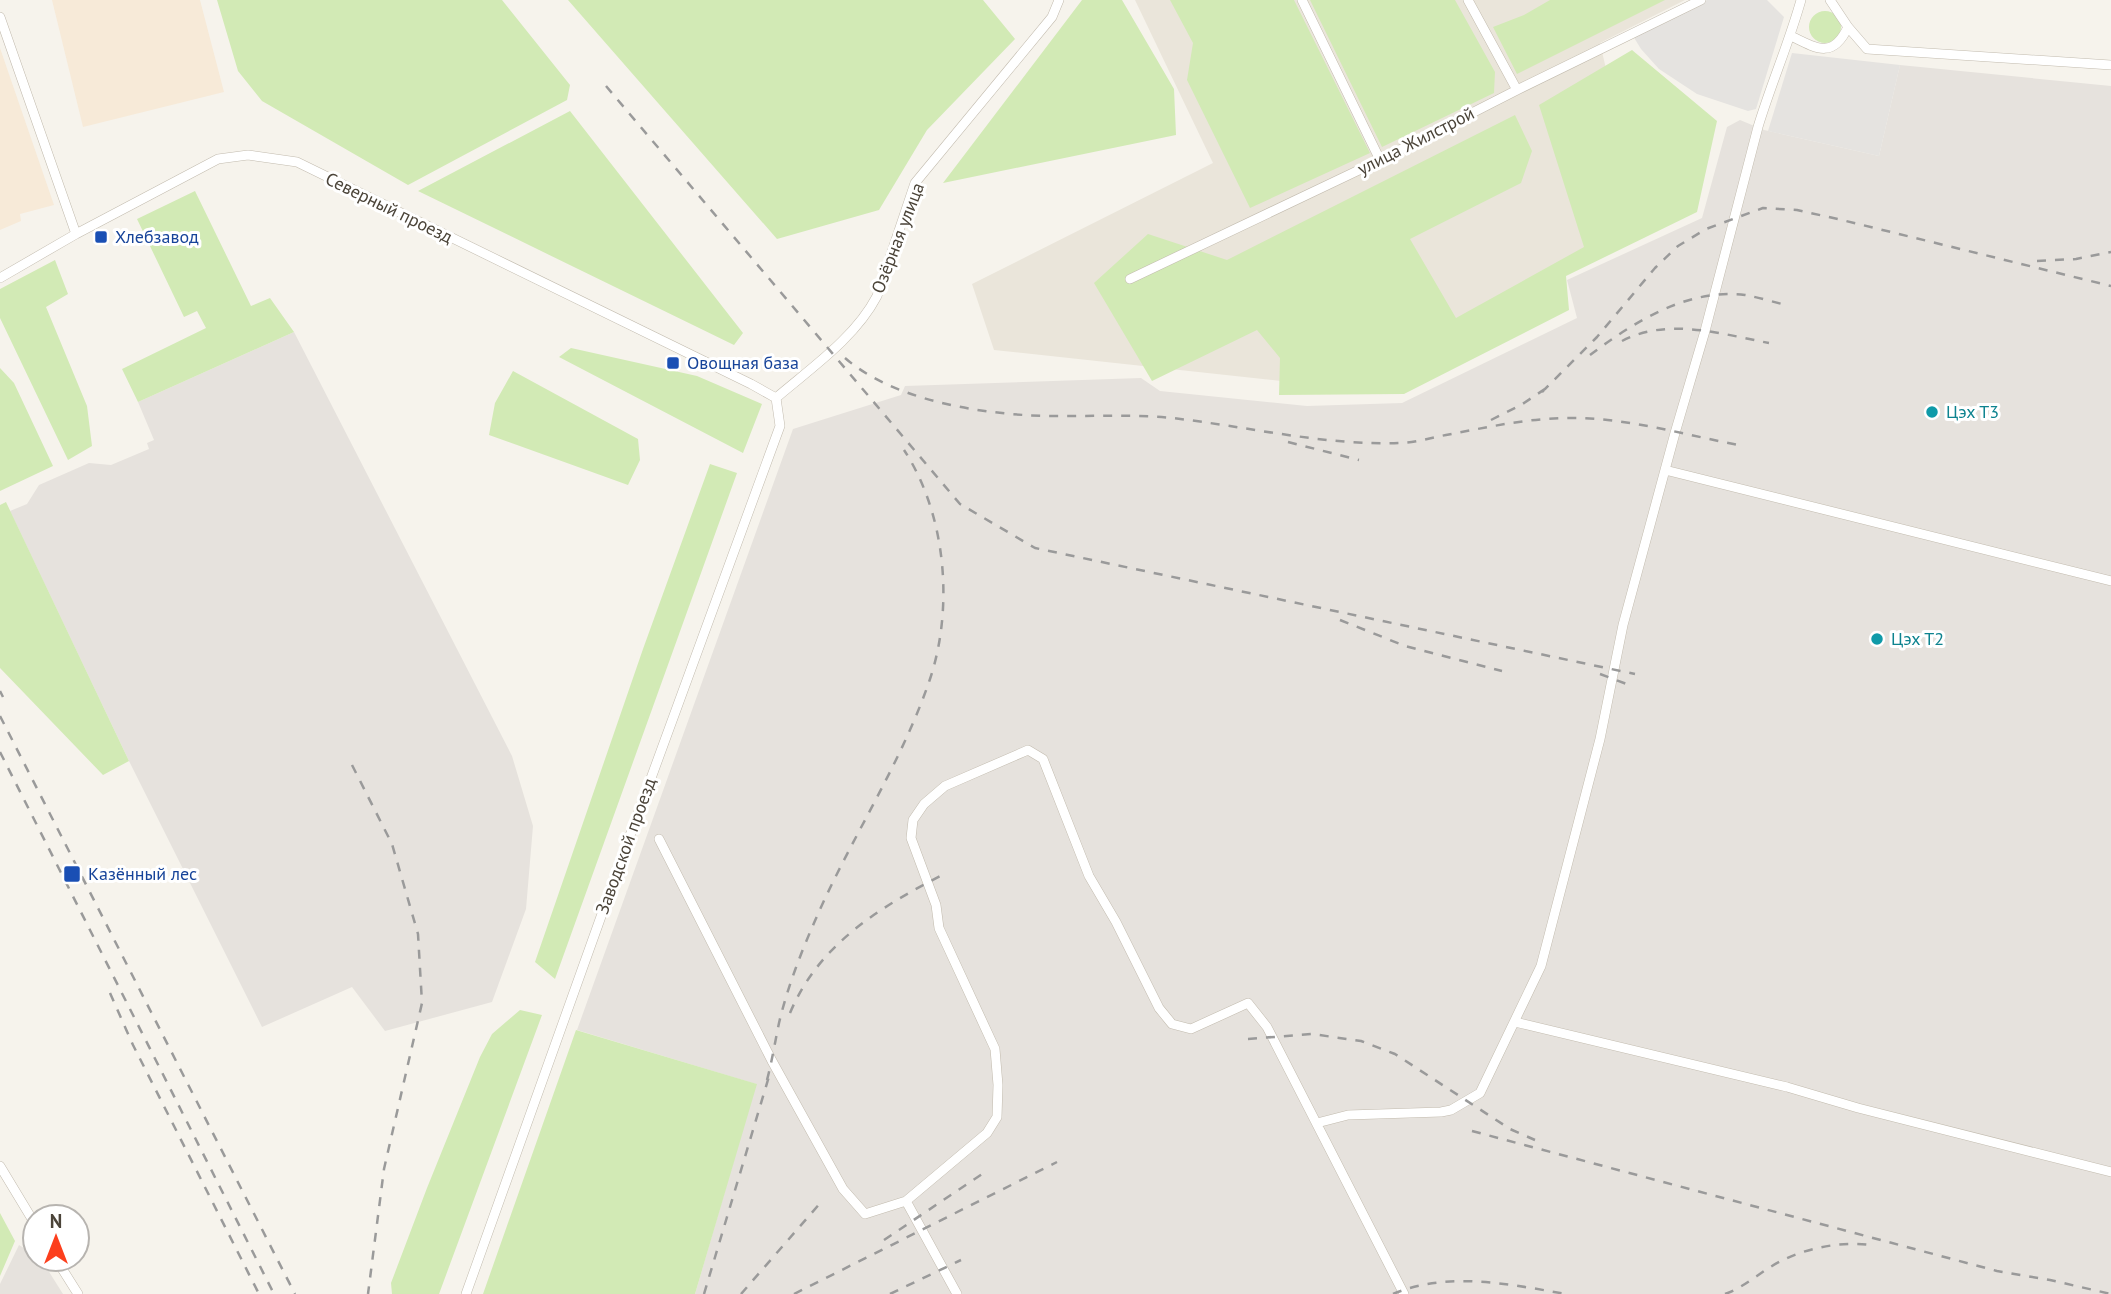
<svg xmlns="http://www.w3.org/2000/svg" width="2111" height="1294" font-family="'PT Sans',sans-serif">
<rect width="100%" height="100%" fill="#f6f3ec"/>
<path fill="#eae5da" d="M1135,0H1685L1600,43L1645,237L1328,386L994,350L972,284L1213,163Z"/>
<path fill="#f7ead8" d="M52,0H200L224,92L83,127Z
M0,48L54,205L20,214L21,221L0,230Z"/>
<path fill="#e6e2dd" d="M1900,65L2111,86V1294H695L756,1084L577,1030L793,429L901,395L905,386L1141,378L1160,391L1307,406L1402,403L1577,318L1567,280L1702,218L1727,127L1740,120L1764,130L1879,156Z
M294,332L512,756L533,826L526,909L492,1002L385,1031L352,987L262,1027L129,761L10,511L27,504L39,485L89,463L111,465L149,449L147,443L154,440L138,402Z
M19,1245L35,1255V1259H41L63,1294H0V1284Z"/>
<path fill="#d2eab5" d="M217,0H502L570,85L567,100L408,185L262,101L238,71Z
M568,0H983L1015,39L927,130L879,210L777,239Z
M1082,0H1122L1174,89L1176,135L943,183Z
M1170,0H1294L1370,153L1250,208L1187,80L1193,43Z
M1310,0H1455L1495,72L1494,93L1382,147Z
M1550,0H1665L1517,74L1493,27L1524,15Z
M1809 27a16 16 0 1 1 32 0a16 16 0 1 1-32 0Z
M1632,50L1717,121L1697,212L1566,276L1569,310L1404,394L1279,395L1280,358L1257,330L1152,381L1094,283L1148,234L1227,260L1515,115L1532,151L1521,183L1410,239L1456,318L1584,247L1539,105Z
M570,111L743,333L734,345L418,191Z
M195,191L251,306L270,298L294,332L138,402L122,369L206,328L197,311L184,317L137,219Z
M55,260L68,294L46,307L87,406L92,446L68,460L0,318V289Z
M571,348L697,376L762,404L743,453L559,357Z
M0,368L14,383L53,466L0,491Z
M513,371L638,439L640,460L628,485L489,435L495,403Z
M710,464L737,473L555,979L535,962L643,649Z
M6,502L129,761L103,775L0,668V505Z
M520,1010L542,1015L439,1294H392L391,1283L427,1188L480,1057L492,1034Z
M576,1030L757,1084L695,1294H483Z
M0,1213L15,1241L0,1276Z"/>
<path fill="#e5e3e0" d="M1707,0H1767L1784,17L1756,109L1748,111L1697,94L1659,69L1641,49L1633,36Z
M1792,53L1900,65L1879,156L1768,131Z"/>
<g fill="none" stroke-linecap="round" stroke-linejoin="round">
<defs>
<path id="minor" d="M1302,0L1380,160
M1468,0L1517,90
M1830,0L1848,27L1867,49L2111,65
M0,17L76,234
M1791,36C1817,49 1833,59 1848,27
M0,278L76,234L218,159L248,155L297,162L751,384L776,398
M1130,279L1380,160L1517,90L1701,0
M776,398C811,368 855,338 877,296L915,183L1052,17L1059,0
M1665,470L2111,581
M659,839L772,1061L843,1189L865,1214L906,1201L987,1133L997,1117L998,1085L995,1049L939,928L936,905L911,838L913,820L924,804L945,786L1028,750L1043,759L1089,876L1116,922L1159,1008L1172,1024L1191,1029L1248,1003L1267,1027L1404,1294
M1515,1022L1787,1087L1858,1108L2111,1172
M1317,1123L1348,1115L1441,1112L1451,1110L1480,1093L1541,966L1600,739L1623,625L1675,433L1705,331L1758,127C1771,84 1789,43 1801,0
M0,1166L35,1224
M906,1201L957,1294
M56,1259L78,1294
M466,1294L628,841L780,426L776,398"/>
</defs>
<use href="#minor" stroke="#c2bbae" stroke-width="10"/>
<use href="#minor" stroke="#fff" stroke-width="9"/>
<path stroke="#9a9a9a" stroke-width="2.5" stroke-dasharray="9 9" stroke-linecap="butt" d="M606,86L960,504L1035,548L1635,674
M2037,261L2076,259L2111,252
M1622,341C1668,317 1721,334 1769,343
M1590,355C1634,322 1687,288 1745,295C1757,297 1770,301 1782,304
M845,358C890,397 965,411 1024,415C1073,418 1123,413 1172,418C1244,426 1327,446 1399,443C1414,443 1430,438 1446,435C1489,427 1532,417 1577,418C1633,419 1689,436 1744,446
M1542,392L1597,337L1655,268L1678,246L1706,229L1763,208L1797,210L1842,220L2111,286
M1491,420L1521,405L1548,387
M1288,442L1359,460
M1340,620L1405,646L1502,671
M1600,674L1632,686
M0,691L3,697
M0,716L295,1294
M0,752L274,1294
M352,765L392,844L418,934L422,1003L384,1169L368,1294
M110,993L133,1045L259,1294
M790,1013C819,944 879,908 942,875
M1248,1039L1312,1034L1361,1041L1395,1054L1510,1129L1535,1140
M767,1080C772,1061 775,1042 779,1023C787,989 800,955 814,923C849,841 901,765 930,679C954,607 946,514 904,450
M1472,1131L1997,1271L2050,1280L2111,1294
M884,1240L988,1170
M704,1294L770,1073
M741,1294L822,1201
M794,1294L1057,1162
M890,1294L961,1260
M1393,1294C1448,1271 1508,1284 1566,1294
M1725,1294C1745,1287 1761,1271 1781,1261C1806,1248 1842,1241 1870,1245"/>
</g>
<g fill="#1a4fb4" stroke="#fff" stroke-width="2.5">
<rect x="94" y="230" width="14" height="14" rx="3.5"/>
<rect x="666" y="356" width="14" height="14" rx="3.5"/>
<rect x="63" y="865" width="18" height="18" rx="3.5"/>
</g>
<g fill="#0f9aa8" stroke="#fff" stroke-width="2.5">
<circle cx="1932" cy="412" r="7"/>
<circle cx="1877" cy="639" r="7"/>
</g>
<g text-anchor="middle" stroke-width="6" stroke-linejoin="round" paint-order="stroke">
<g font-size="18" fill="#4b4439" stroke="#fff">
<text transform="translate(1416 141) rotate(-27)" y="6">улица Жилстрой</text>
<text transform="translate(389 208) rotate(26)" y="6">Северный проезд</text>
<text transform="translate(898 238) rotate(-69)" y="6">Озёрная улица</text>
<text transform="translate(626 846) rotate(-70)" y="6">Заводской проезд</text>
</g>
<g font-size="18" fill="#164399" stroke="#fff" text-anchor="start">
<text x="115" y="243">Хлебзавод</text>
<text x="687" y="369">Овощная база</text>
<text x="88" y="880">Казённый лес</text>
</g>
<g font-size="18" fill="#0d838f" stroke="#fff" text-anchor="start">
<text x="1946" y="418">Цэх Т3</text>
<text x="1891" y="645">Цэх Т2</text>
</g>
</g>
<g transform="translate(56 1238)"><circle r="33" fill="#ffffff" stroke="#b7b4b0" stroke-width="2"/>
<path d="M0-5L12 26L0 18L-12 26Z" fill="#fc3f1d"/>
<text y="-10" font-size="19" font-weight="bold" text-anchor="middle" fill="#4b4439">N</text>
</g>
</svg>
